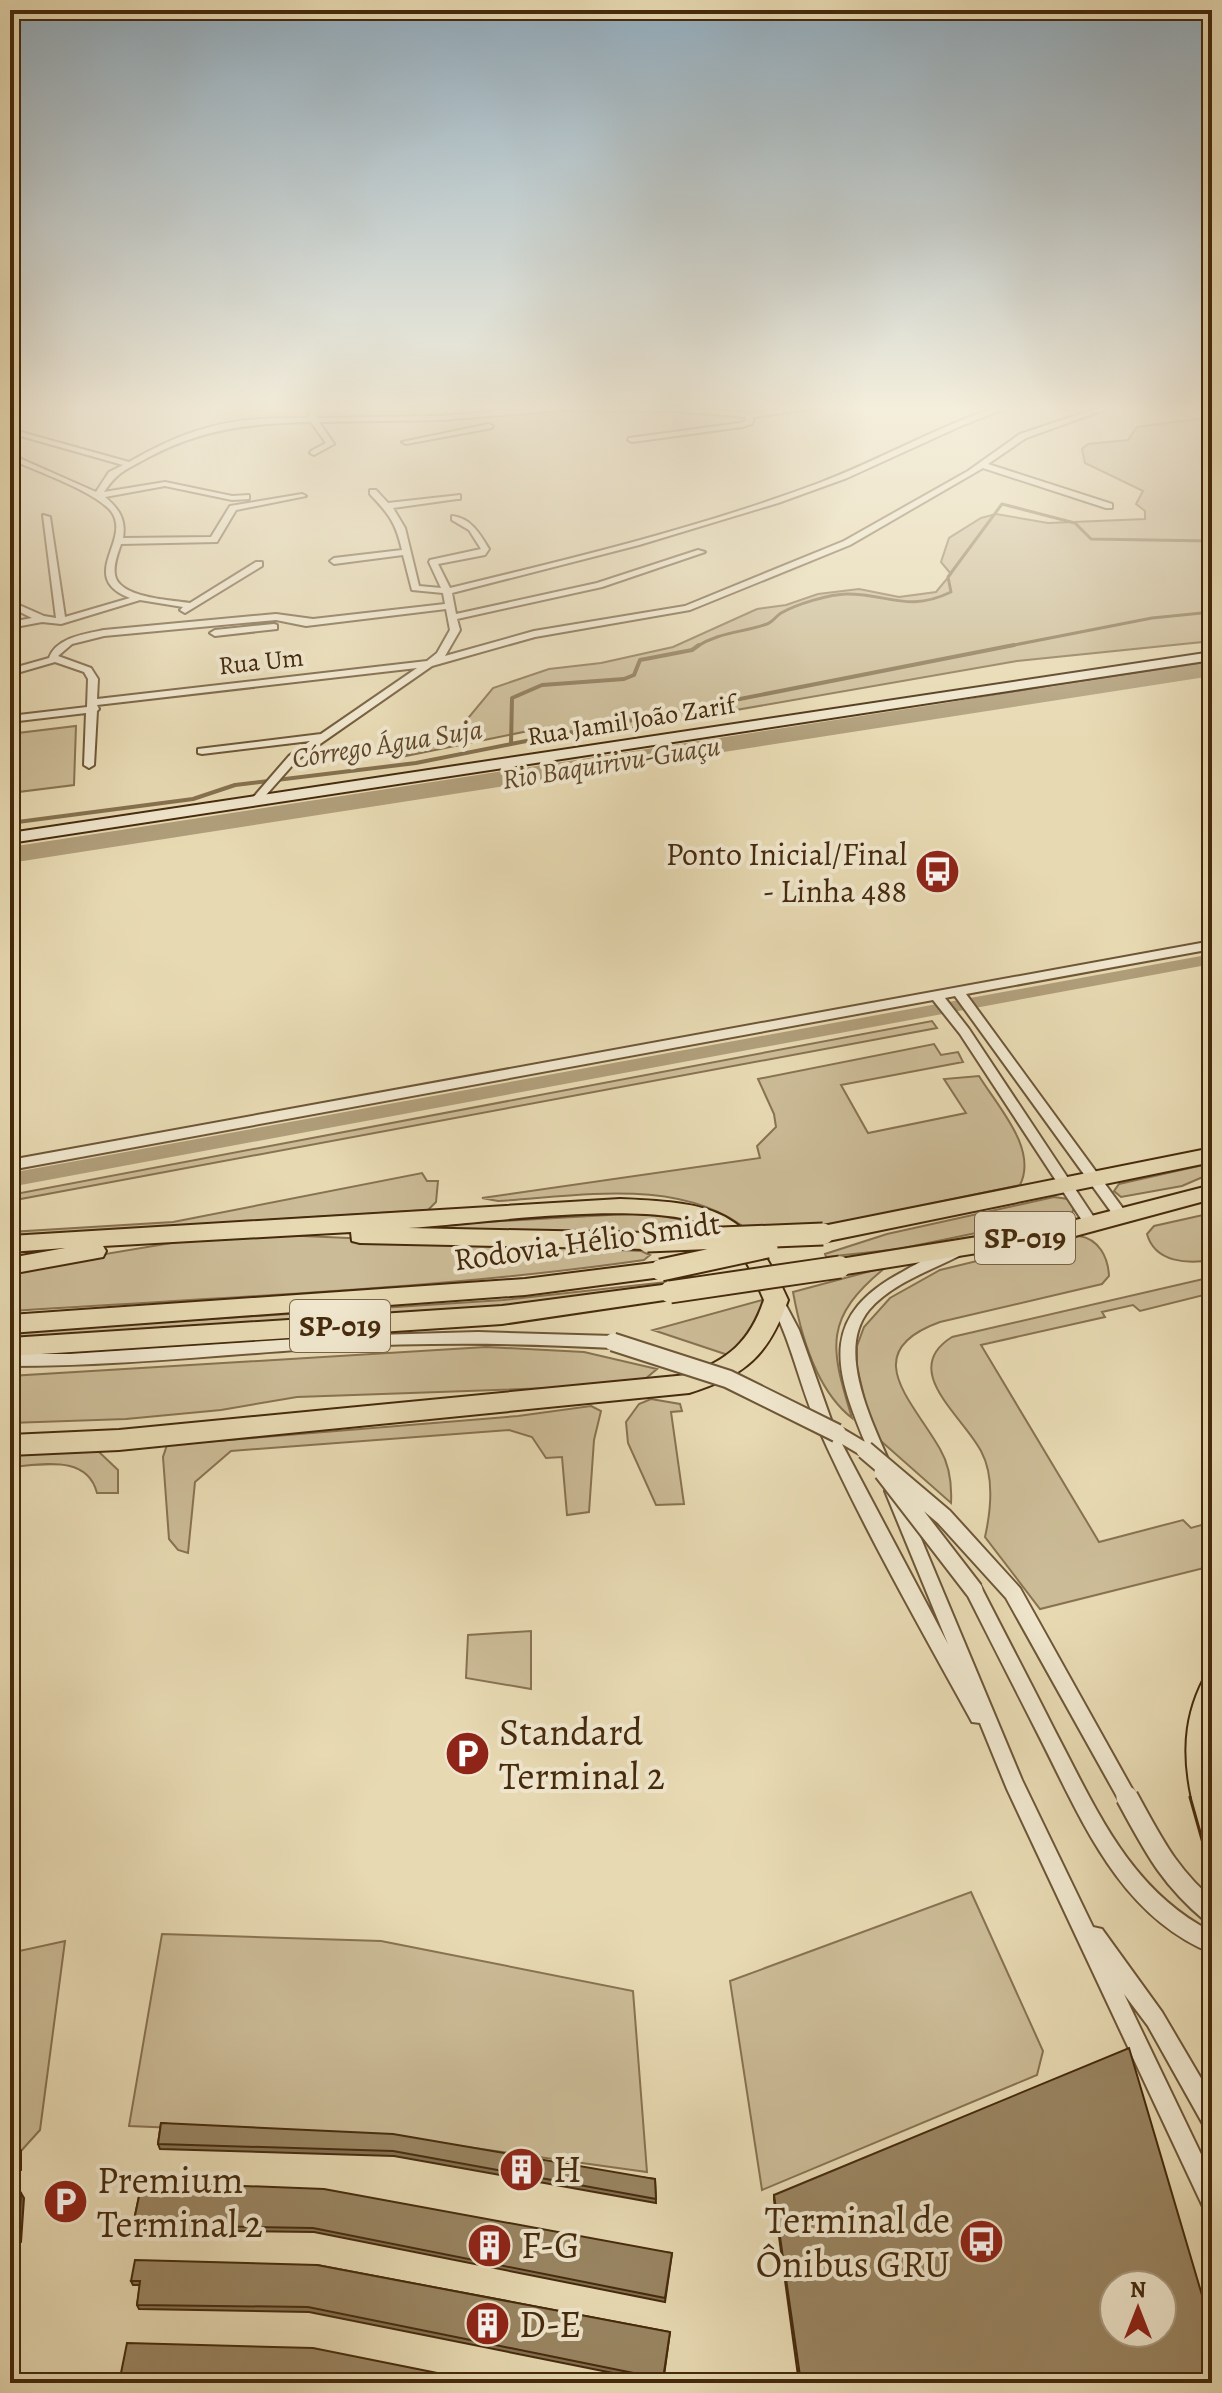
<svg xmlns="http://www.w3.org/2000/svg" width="1222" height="2393" font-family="Alegreya,serif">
<rect width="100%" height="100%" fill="#e7d9b2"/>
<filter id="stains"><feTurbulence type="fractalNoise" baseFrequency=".0025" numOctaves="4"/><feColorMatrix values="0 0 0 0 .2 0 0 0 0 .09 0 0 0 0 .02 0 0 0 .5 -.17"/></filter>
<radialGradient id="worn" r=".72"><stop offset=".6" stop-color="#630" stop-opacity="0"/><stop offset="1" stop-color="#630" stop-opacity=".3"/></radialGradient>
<path fill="#cbbb96" stroke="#887251" stroke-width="2" d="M1212,417V641L1017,661L627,729L571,734L538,729L401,757L460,728L493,688L549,669L601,663L673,647L757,609L786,605L818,594L859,589L899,597L936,592L951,574L941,562L949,538L981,518L996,514L1048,523L1145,519V511L1136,504L1143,491L1085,463L1082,449L1088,444L1128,440L1137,427Z
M1212,662V667L1040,690L884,719L878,717L1052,685Z
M76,726L74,785L10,793V734Z
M932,1021L937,1028L10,1201V1195Z
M934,1044L941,1055L958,1052L963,1062L841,1085L868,1133L966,1113L944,1079L979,1076C998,1107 1038,1149 1020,1185L819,1227L750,1232C682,1176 580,1196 498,1201L482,1198L760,1158L757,1146L776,1127L774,1114L758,1079Z
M1212,1163V1173L1182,1186L1121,1197L1114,1191L1119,1184Z
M422,1173L427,1181H438L436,1202L428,1210L10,1236V1232L173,1222Z
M1054,1197L1068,1199L1074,1208L1072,1213L899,1249L826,1257L825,1254L887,1234Z
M644,1213L695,1222L721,1233L646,1235L380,1228Z
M1212,1213V1260C1188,1264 1155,1263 1147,1234L1154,1226Z
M259,1234L641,1251L650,1255L644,1260C435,1290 221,1297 10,1311V1270L183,1241Z
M1079,1236C1099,1239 1108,1257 1109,1276L1102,1284L940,1322C856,1352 913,1401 940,1449C950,1466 952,1484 951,1503L873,1434L857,1367V1346L864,1327L890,1298L940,1270Z
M886,1267C823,1318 830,1347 852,1418C817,1391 801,1336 793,1292Z
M1212,1277V1293L1140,1311L1133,1305L1102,1312L1105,1317L981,1345L1099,1542L1183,1520L1191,1528L1212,1522V1566L1040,1609L985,1537C991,1510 995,1477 981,1451C962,1415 899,1370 952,1337Z
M666,1282L668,1288L532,1305L10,1341V1332L503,1300Z
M766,1299L767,1318L734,1357L653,1330Z
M486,1347L584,1352L657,1369L638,1385L297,1397L221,1410L126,1419L10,1423V1376Z
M651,1399L680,1404L682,1411L671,1412L684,1504L656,1505L628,1443L626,1422L639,1404Z
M591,1406L601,1411L594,1440L589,1512L567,1515L562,1457L546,1458L532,1437L509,1430L231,1451L195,1482L188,1553L178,1550L169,1539L163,1457L167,1445L518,1416Z
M10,1451H98L118,1470V1493H97C87,1454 42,1465 10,1467Z
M531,1631V1689L466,1678L468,1635Z
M971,1892L1043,2051L1037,2075L762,2190L730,1981Z
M162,1934L381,1941L633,1991L647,2172L394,2137L129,2126Z
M65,1941L40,2130L21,2151L10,2153V1953Z"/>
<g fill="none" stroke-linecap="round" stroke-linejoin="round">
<path stroke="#85704e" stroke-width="3" d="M696,647C719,632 741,633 767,624C773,622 776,616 781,613C797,604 830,594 847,594C890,594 907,613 951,592L948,577L1002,504L1075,523L1091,539L1212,541
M1004,647L1152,618L1212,612"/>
<path stroke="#85704e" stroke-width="4" d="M511,744L1014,645
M10,823L193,799L235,785L416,763L511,744L512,698L542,685L624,679L634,675L640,660L692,650L699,645"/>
<path fill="#b09e7a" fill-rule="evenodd" d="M1212,954V964L10,1187V1173Z"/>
<path fill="#b09e7a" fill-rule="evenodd" d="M1212,662V676L10,863V847Z"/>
<defs>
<path id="street" d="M310,407H318L316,418L442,416L549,407H675L750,413L802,407H825L754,417L752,424L742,427L632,442L628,440L629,438L740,423L745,421L746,417L674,411L562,410L442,420L319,422L334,444L314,455L310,453L311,451L326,443L311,422C251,423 201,429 147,458C126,470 118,471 104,492L165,482L232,496L249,495V499L232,500L165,486L105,497C119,509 126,519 123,538L211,537L230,506L302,494L306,496L236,510L217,542L121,544C118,553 113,565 115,575C119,598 171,600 190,603L256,562H262V566L185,613L180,610L183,607L140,600L61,624L42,622L10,628V622L32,618L10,607V601L44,616L56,618L43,515L50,517L65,617L130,598C76,577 133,540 111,511C94,491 36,471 10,459V454L96,492L109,472L123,465L10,433V429L129,462C152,449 177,436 203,429C236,418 273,418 308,418Z
M998,407H1009L961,426L847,478L778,503L639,545L452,593L456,614L597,583L698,550L705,552L602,587L457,619L460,630L445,656L534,631L685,606L844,541L968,471L1020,434L1101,407H1112L1026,438L988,464L1112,504V508H1106L983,468L850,545L690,610L535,637L432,666L297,760L259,803H251L250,801L289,756L310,741L202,754L198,753V749L321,734L417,668L97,705L99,709L97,711L94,765L89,768L84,765L86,713L10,722V716L87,707L88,679L84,672L55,662L10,675V669L49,658C56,638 84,634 104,630L276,614L313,619L445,604L443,593L412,590L403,555L334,564L330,561L334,558L402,550C396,523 389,514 370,494V490H376L388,503L460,495V499H457L393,508L405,528L419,586L441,588L429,562L430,560L481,549L469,530L452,520V516C471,518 480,534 489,549L485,555L438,564L450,588C574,558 699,528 819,483C880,460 936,427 998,407ZM446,609L450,630L437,653L427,661L97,699L98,679L91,668L58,656L72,644L104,636L276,620L306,626Z
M489,424L493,426L492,428L406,444L402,442Z
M274,624L277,625V629L215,636L210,633L215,630Z
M1212,941V949L966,994L1127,1214L1129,1217L1122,1222L1117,1220L955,996L945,998L969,1029L1097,1222L1099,1225L1092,1230L1087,1228L960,1034L933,1000L10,1170V1160Z
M954,1247L961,1252L959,1256C929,1271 891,1284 869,1310C835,1351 873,1423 890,1464L888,1469L882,1470L876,1469L870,1455L859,1454L842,1444L948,1644L885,1491L887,1486L893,1484L899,1486L1022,1780L1093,1927L1102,1929L1162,2012L1212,2097V2129L1204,2126L1148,2026L1124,1994L1212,2177V2212L1204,2209L1007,1789L980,1723L972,1722C918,1624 862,1526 817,1425C799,1384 791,1339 769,1300L771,1296H781L799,1330L834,1428L843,1429L865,1442C833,1366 820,1315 904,1271C920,1262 937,1252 954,1247Z
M478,1332L613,1336L618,1338L621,1342L618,1346L613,1348C521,1343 430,1342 339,1347C229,1354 120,1366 10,1366V1354H70L342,1336Z
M974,1583L980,1585C1005,1634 1031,1683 1056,1733C1097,1811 1130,1890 1212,1932V1953C1120,1916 1082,1821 1040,1738C1015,1689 990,1640 965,1590L968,1585Z"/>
<path id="secondary" d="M1212,652V660L10,843V833Z"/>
<path id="primary" d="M1212,1148V1162L823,1242L812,1234L823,1226Z
M1212,1185V1199L1064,1239L840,1275L829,1267L840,1259L1064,1223Z
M620,1199C717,1203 747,1209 788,1300C768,1356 745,1376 689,1393L119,1450L10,1455V1435L119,1430L687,1375C728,1360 750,1342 764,1300C753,1275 742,1245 717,1230C661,1196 478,1224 408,1228L647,1233L658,1241L647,1249L360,1243L352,1241L351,1232L103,1246L106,1251L103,1257L10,1274V1258L65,1248L10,1252V1236Z
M661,1262L669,1264L672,1270L669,1276L525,1295L10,1333V1315L525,1279Z
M670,1284L678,1286L682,1292L678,1298L502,1324L10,1356V1338L502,1306Z"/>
</defs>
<use href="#street" stroke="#6e5636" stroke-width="4"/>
<use href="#secondary" stroke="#452a0c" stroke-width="4"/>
<use href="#primary" stroke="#452a0c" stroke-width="4"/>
<use href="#street" fill="#efe6cd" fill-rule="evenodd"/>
<use href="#secondary" fill="#efe6cd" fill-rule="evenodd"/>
<use href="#primary" fill="#e7d9b2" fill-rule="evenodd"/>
<path stroke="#452a0c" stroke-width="2" d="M1191,1799C1180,1749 1184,1706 1212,1663"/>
<path stroke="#452a0c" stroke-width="3" d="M1190,1797L1212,1875
M1190,2318L1212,2287"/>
<defs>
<path id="street-bridge-far1" d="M613,1342L728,1379L837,1433
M865,1450L944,1517L1013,1593L1128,1799
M883,1472L974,1590"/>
<path id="street-bridge" d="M1127,1797C1154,1846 1168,1876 1212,1913"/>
<path id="primary-bridge" d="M647,1241L823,1234
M661,1270L767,1247
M670,1292L840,1267"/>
</defs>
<use href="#street-bridge-far1" stroke="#6e5636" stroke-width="21" stroke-linecap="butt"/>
<use href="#street-bridge" stroke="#6e5636" stroke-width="25" stroke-linecap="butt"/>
<use href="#primary-bridge" stroke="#452a0c" stroke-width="25" stroke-linecap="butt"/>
<use href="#street-bridge-far1" stroke="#efe6cd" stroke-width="17"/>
<use href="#street-bridge" stroke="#efe6cd" stroke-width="21"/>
<use href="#primary-bridge" stroke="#e7d9b2" stroke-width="21"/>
</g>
<path fill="#847254" stroke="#452a0c" stroke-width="2" d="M161,2123L655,2179L656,2203L394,2156L160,2149L158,2144Z
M18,2146L21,2151V2170L10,2172V2148Z
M142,2182L672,2253L665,2302L314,2232L135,2230L133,2225Z
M774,2195L1212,2329V2374L1193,2383H799L774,2200Z
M317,2265L670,2332L663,2383L309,2312L139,2309L137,2305L140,2285H133L131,2281Z"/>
<path fill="#6b5d45" stroke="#452a0c" stroke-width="2" d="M18,2146L21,2151V2170L19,2165Z
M21,2193L24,2198L21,2242L10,2244V2239Z
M10,2277L12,2280L10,2304Z
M1212,2372V2374L1193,2383H1187Z"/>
<path fill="#998562" stroke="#452a0c" stroke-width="2" fill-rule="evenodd" d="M1129,2048L1212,2329V2372L1187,2383H801L774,2195ZM1114,2285H1162V2333H1114Z
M161,2123L393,2134L655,2179L656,2199L393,2151L158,2144Z
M18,2146L19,2165L10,2167V2148Z
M142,2182L324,2189L672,2253L665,2298L313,2228L133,2225Z
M21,2193L18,2237L10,2239V2196Z
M135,2260L317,2265L670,2332L663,2379L308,2307L137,2305L140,2281H131Z
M127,2343L313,2348L487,2383H119Z"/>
<linearGradient id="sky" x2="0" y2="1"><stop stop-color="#91abbc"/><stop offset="0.55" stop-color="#f4eedc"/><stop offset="1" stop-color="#f4eedc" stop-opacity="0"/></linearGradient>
<rect width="1222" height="742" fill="url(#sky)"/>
<defs>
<symbol id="bus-disc" viewBox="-11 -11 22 22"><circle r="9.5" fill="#8f2418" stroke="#efe6cd"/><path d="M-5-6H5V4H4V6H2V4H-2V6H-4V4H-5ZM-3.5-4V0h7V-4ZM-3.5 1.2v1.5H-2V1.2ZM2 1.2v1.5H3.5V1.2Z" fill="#fff"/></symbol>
<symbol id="parking-disc" viewBox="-11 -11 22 22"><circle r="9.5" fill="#8f2418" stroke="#efe6cd"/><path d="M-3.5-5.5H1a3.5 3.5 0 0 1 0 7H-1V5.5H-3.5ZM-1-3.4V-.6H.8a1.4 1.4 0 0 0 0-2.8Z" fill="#fff"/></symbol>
<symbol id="building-disc" viewBox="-11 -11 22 22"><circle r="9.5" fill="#8f2418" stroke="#efe6cd"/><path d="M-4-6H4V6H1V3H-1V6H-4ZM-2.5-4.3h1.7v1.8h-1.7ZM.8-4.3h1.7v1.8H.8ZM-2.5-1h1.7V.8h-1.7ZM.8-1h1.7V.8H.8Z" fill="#fff"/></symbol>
</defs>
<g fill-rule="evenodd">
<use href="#bus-disc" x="912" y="846" width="51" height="51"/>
<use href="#parking-disc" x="442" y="1728" width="51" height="51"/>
<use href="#building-disc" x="496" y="2144" width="51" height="51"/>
<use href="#parking-disc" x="40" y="2176" width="51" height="51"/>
<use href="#bus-disc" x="956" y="2216" width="51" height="51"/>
<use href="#building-disc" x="464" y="2220" width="51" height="51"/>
<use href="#building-disc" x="462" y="2298" width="51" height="51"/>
</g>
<g text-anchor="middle" stroke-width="8" stroke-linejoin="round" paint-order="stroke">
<g font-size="26" fill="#452a0c" stroke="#efe6cd">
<text transform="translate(261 661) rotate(-6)" y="9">Rua Um</text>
<text transform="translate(631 720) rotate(-9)" y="9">Rua Jamil João Zarif</text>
</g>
<g font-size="28" font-style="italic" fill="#604728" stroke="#efe6cd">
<text transform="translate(387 743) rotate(-9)" y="10">Córrego Água Suja</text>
<text transform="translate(611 762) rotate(-9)" y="10">Rio Baquirivu-Guaçu</text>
</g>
<g fill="#efe6cd" stroke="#786246" stroke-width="2">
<rect x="975" y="1212" width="100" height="52" rx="6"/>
<rect x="290" y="1300" width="100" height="52" rx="6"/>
</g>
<g font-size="30" font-weight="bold" fill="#452a0c">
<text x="1025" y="1248">SP-019</text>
<text x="340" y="1336">SP-019</text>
</g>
<g font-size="32" fill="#452a0c" stroke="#efe6cd" text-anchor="end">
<text x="907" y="865">Ponto Inicial/Final<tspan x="907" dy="37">- Linha 488</tspan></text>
</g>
<g font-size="32" fill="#452a0c" stroke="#efe6cd">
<text transform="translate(587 1241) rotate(-8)" y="11">Rodovia Hélio Smidt</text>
</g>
<g font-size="38" fill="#452a0c" stroke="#efe6cd" text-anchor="start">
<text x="499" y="1745">Standard<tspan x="499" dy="44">Terminal 2</tspan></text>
<text x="553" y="2182">H</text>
<text x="97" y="2193">Premium<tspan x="97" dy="44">Terminal 2</tspan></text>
<text x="950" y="2233" text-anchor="end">Terminal de<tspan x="950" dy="44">Ônibus GRU</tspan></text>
<text x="521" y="2258">F-G</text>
<text x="519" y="2337">D-E</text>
</g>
</g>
<rect width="1222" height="2393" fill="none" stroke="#e7d9b2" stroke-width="40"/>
<rect x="12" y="12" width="1198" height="2369" fill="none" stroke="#452a0c" stroke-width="4"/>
<rect x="20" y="20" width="1182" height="2353" fill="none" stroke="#452a0c" stroke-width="2"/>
<g transform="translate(1138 2309)"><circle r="38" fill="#efe6cd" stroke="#ab9b80" stroke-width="2"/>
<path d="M0-6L14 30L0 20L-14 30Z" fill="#8f2418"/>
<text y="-12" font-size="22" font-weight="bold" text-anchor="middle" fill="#452a0c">N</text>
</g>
<rect width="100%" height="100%" filter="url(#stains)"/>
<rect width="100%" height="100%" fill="url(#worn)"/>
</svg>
